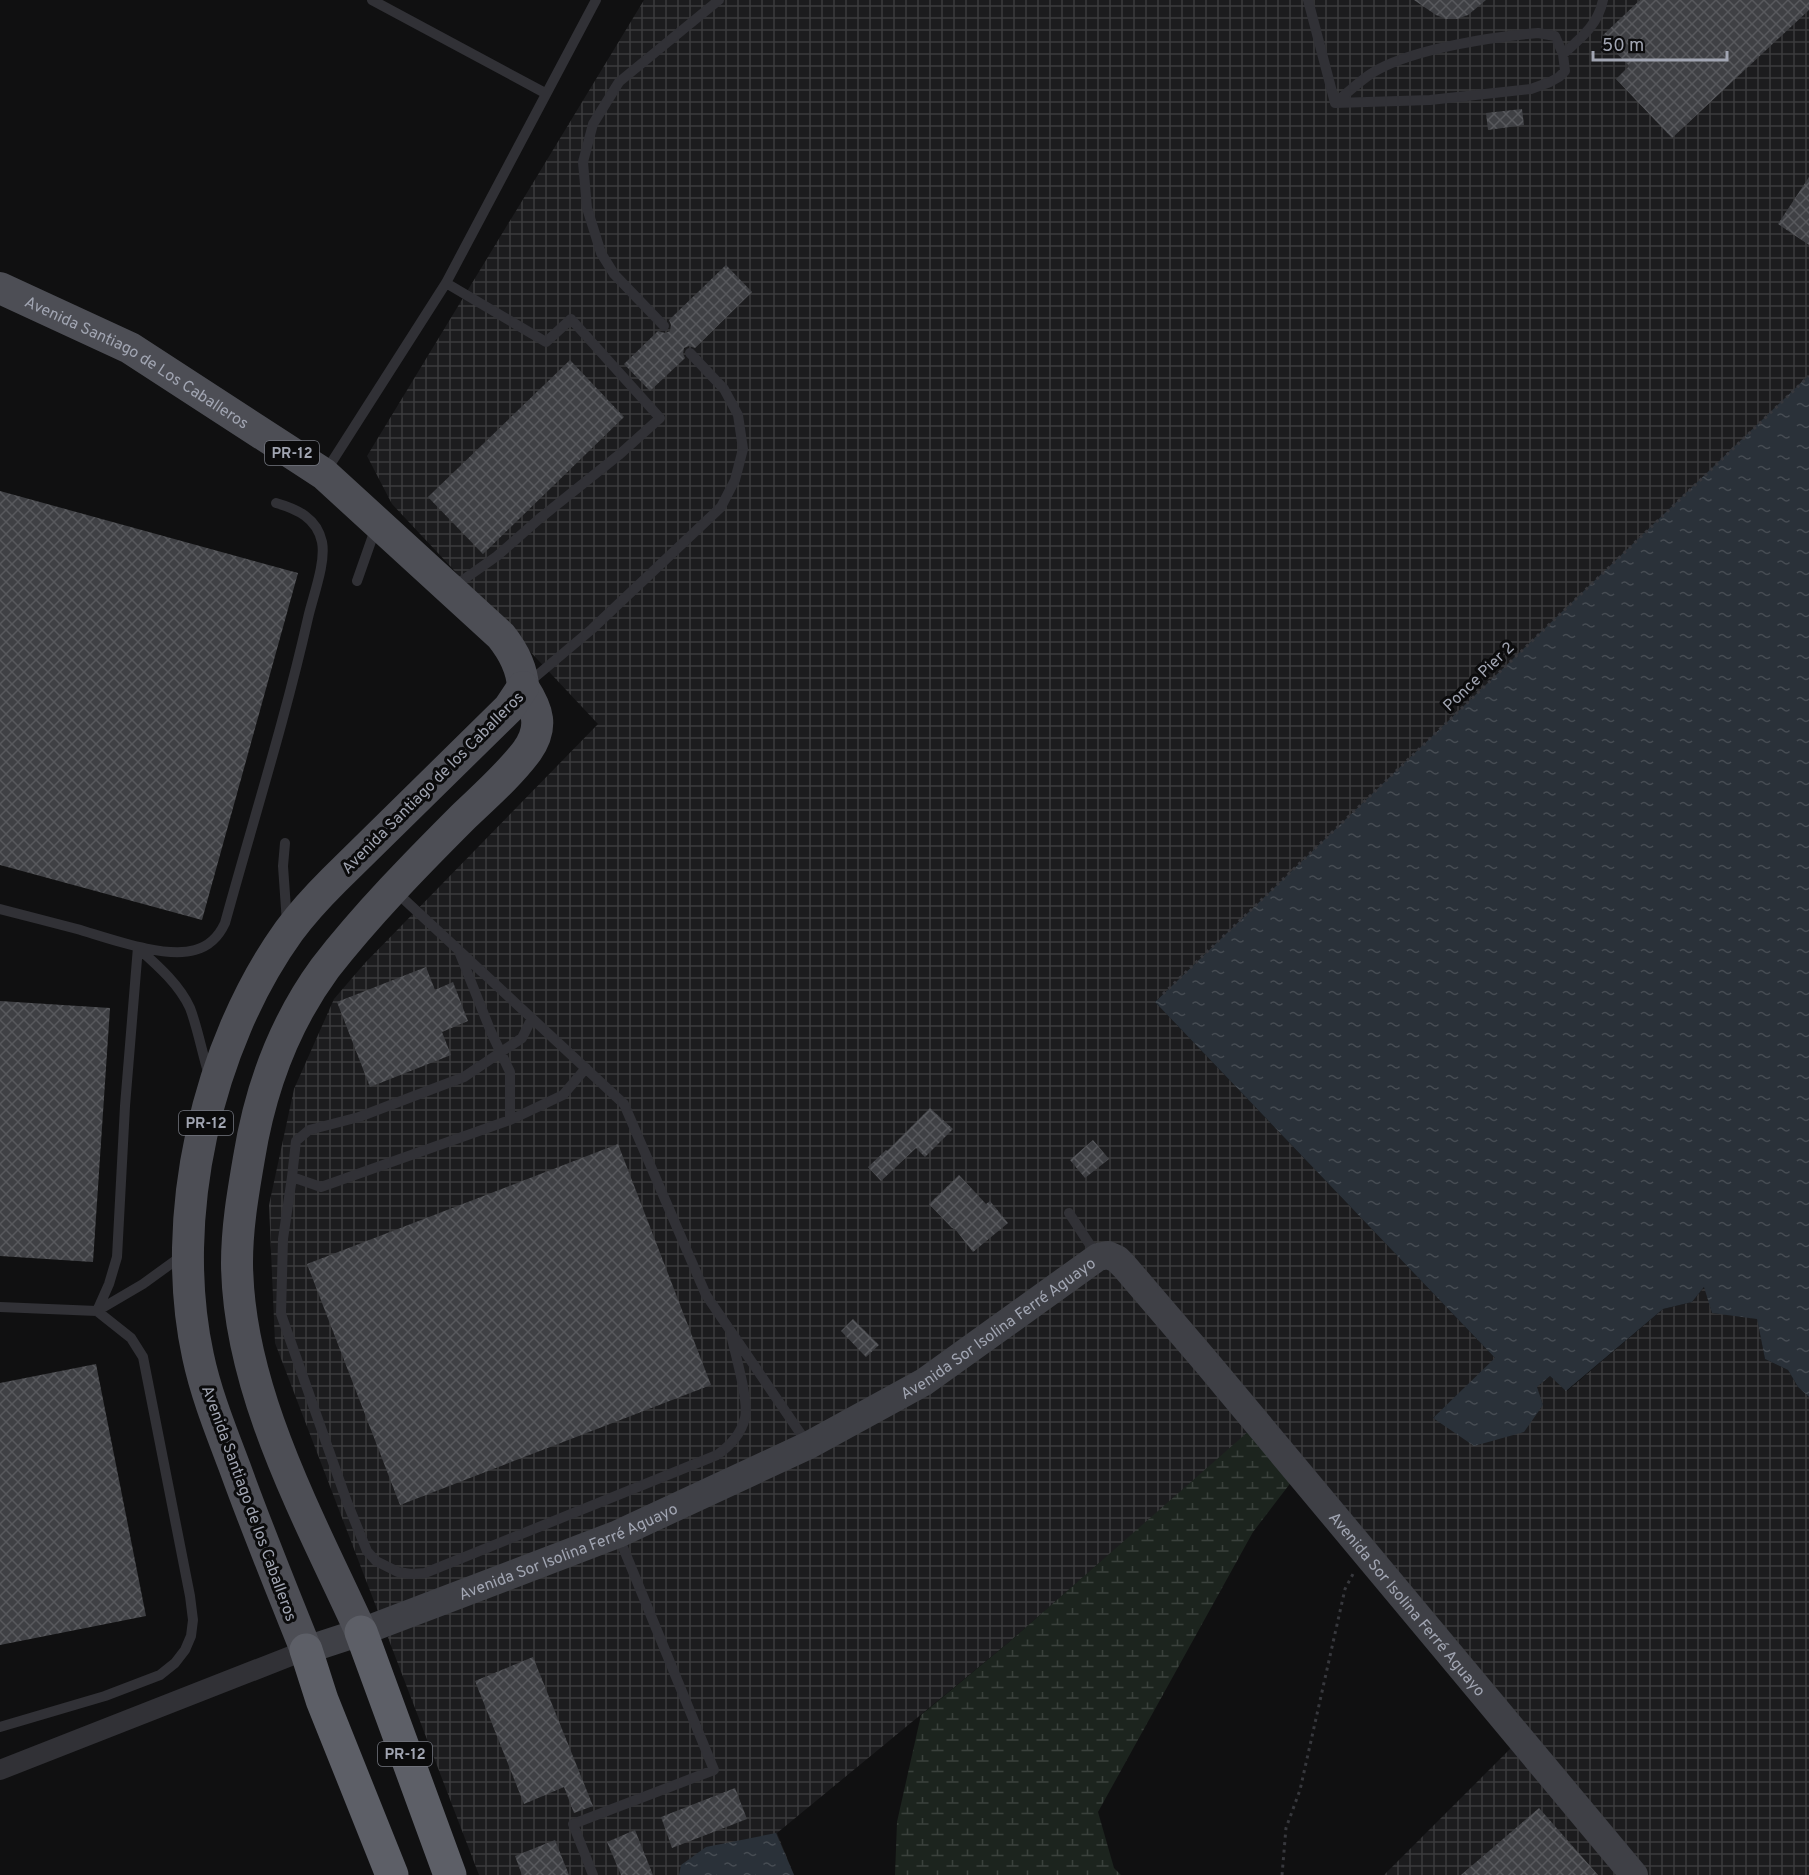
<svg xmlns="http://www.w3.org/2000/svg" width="1809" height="1875" font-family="Overpass,sans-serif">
<defs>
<pattern id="industrial-grid" width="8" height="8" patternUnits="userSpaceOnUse" patternTransform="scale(1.5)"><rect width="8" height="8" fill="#1c1c1e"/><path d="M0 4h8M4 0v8" fill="none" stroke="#3a3a3c"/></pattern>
<pattern id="wetland-marsh" width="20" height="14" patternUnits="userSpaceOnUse" patternTransform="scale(1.5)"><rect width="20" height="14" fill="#1c241e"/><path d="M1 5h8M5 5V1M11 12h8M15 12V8" fill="none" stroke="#3a413c"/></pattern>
<pattern id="water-ripples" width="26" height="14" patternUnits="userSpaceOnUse" patternTransform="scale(1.5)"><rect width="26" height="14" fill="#2a3139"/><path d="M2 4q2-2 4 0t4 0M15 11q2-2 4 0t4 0" fill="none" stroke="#464c53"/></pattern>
<pattern id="building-cross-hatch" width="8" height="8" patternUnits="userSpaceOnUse" patternTransform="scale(1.5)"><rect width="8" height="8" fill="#3f4044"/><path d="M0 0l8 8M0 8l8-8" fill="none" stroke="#58595d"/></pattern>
</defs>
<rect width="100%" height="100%" fill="#101011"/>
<path fill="url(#industrial-grid)" d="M644,0H1809V376L1155,1002L1496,1359L1433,1418L1543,1405L1536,1387L1550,1376L1567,1391L1663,1309L1692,1302L1705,1286L1712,1313L1757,1318L1765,1359L1788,1370L1798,1387L1809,1397V1875H1384L1511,1748L1250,1431L1008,1643L777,1833L794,1875H479L275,1343L269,1205L294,1089L334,999L365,963L598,724L392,504L367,456Z"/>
<path fill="url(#wetland-marsh)" d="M1250,1430L1292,1481L1253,1532L1098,1812L1114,1868L1121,1875H895L897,1822L921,1715L1008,1643Z"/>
<path fill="url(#water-ripples)" d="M1809,375V1397L1798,1387L1788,1370L1765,1359L1757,1319L1712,1313L1704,1287L1692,1302L1663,1309L1566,1391L1550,1376L1537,1387L1543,1405L1524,1432L1474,1446L1433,1418L1495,1358L1155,1002Z
M776,1833L794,1875H679L681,1865L706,1847Z"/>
<path fill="url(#building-cross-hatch)" d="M1414,0H1486L1468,15L1457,19H1446L1436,15Z
M1640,0H1809V10L1672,138L1616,79L1629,66L1601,37Z
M1522,109L1524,125L1488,130L1486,113Z
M1809,177V245L1778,224Z
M726,265L752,292L695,348L689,346L684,348L683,354L685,358L650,391L624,364L658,331L665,333L670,331L671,325L669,320Z
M570,360L624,417L483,554L428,497Z
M0,491L298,573L202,920L0,865Z
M426,967L435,990L453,982L468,1021L442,1032L451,1055L370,1087L337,1002Z
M0,1001L110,1008L93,1262L0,1256Z
M930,1108L953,1129L925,1157L916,1148L881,1181L868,1167L886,1150L887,1151Z
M1093,1140L1109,1159L1085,1178L1070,1160Z
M618,1144L711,1385L400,1505L307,1264Z
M959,1175L986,1204L990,1201L1008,1223L973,1252L955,1229L952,1228L929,1204Z
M853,1319L879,1345L866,1357L841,1331Z
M96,1364L146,1616L0,1645V1383Z
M533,1657L593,1806L574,1813L564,1787L524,1804L475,1681Z
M735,1788L747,1819L672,1848L661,1817Z
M1539,1808L1598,1875H1461Z
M635,1830L653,1875H621L607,1842Z
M555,1840L569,1875H522L515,1856Z"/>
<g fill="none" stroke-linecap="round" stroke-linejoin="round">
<path stroke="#37383d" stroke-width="3" stroke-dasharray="3 4.5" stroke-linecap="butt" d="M1163,994L1809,376
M1282,1875L1286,1828L1300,1790L1345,1589L1353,1574"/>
<path stroke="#313136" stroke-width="10" d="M372,0L545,93
M1308,0L1335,103
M1538,33L1555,36L1563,54L1565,71L1559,77L1550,82L1531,89L1430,100L1335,103C1349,92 1363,77 1379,69C1419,48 1492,37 1538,33Z
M1563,54C1581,38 1598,25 1603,0
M446,283L546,342L571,319L660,418L620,454L539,519L497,556L453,587
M664,326L614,274L601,253L587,208L583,162L593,124L619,82L719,0
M326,471L446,283L596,0
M357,581L376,527
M528,683L592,629L721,507L735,480L743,449L738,415L724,389L690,353
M285,843L283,866L287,923
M394,890L624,1104L706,1295L807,1443
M0,909C26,916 51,922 77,929C108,938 164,959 195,950C210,946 219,936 225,923C253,821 285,720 308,618C313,596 326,563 322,542C317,518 297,509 276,503
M138,948C157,965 179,984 190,1008C198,1029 202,1053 209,1075
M460,954L491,1032L510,1072V1120
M586,1068L563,1095L510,1120L321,1187L292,1177L283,1239L281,1314L347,1502L367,1551L376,1561L398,1572L411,1574L425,1573L717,1455C730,1446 741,1434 745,1418C749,1400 735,1354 731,1334
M292,1177L296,1141L309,1130L359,1117L464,1077L522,1038L532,1018
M1069,1213L1098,1257
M0,1307L97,1311L143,1284L183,1255
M0,1727L105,1696L160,1675L175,1663L185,1650L191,1636L193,1620L190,1596L143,1357L131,1338L97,1311L109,1284L117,1257L125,1106L138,947
M593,1875L573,1824L714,1770L618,1535"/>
<path stroke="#313136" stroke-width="20" d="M0,1770L306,1650"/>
<path stroke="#3f4046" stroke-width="28" id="s1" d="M306,1650L361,1632L618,1534L809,1445L924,1382L1098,1257L1108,1255L1117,1259L1124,1266L1207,1363L1634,1875"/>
<g stroke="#4d4e55" stroke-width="32">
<path id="s2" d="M0,288L130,348L324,474L501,636C513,651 522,667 523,687"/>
<path d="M361,1632C309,1518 238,1391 237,1263C237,1227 243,1193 249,1158C260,1090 284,1024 325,968C366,915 417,863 464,816C486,795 509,775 527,751C544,727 538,710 523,687"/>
<path d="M306,1650C282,1590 257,1529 235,1468C221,1431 206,1394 198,1356C168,1218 207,1045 289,931C303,912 318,896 334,880L509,708L523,687"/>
</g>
<path stroke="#5d5f67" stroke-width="33" d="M361,1632L450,1875
M306,1650L322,1700L392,1875"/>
</g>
<g text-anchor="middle" stroke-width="6" stroke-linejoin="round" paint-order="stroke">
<g fill="#0b0b0c" stroke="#747780" stroke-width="1.5">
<rect x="265" y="441" width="54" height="24" rx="4.5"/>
<rect x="179" y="1111" width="54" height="24" rx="4.5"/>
<rect x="378" y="1742" width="54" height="24" rx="4.5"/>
</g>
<g font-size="15" font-weight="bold" fill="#a1a5b2">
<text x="292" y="458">PR-12</text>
<text x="206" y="1128">PR-12</text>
<text x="405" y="1759">PR-12</text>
</g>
<g font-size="16" fill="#a1a5b2" stroke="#0b0b0c">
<text dy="6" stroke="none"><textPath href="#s2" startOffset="156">Avenida Santiago de Los Caballeros</textPath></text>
<text transform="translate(1478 676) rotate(-44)" y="6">Ponce Pier 2</text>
<text transform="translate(432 782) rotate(-45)" y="6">Avenida Santiago de los Caballeros</text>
<text dy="6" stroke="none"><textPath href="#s1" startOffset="766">Avenida Sor Isolina Ferré Aguayo</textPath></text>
<text transform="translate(250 1503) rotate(70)" y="6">Avenida Santiago de los Caballeros</text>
<text dy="6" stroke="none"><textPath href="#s1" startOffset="280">Avenida Sor Isolina Ferré Aguayo</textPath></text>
<text dy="6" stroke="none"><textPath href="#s1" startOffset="1360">Avenida Sor Isolina Ferré Aguayo</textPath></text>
</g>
</g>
<path d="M1593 51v9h134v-9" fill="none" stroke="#a1a5b2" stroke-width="3"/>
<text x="1602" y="51" font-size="18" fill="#a1a5b2" stroke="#0b0b0c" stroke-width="4.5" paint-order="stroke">50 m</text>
</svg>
